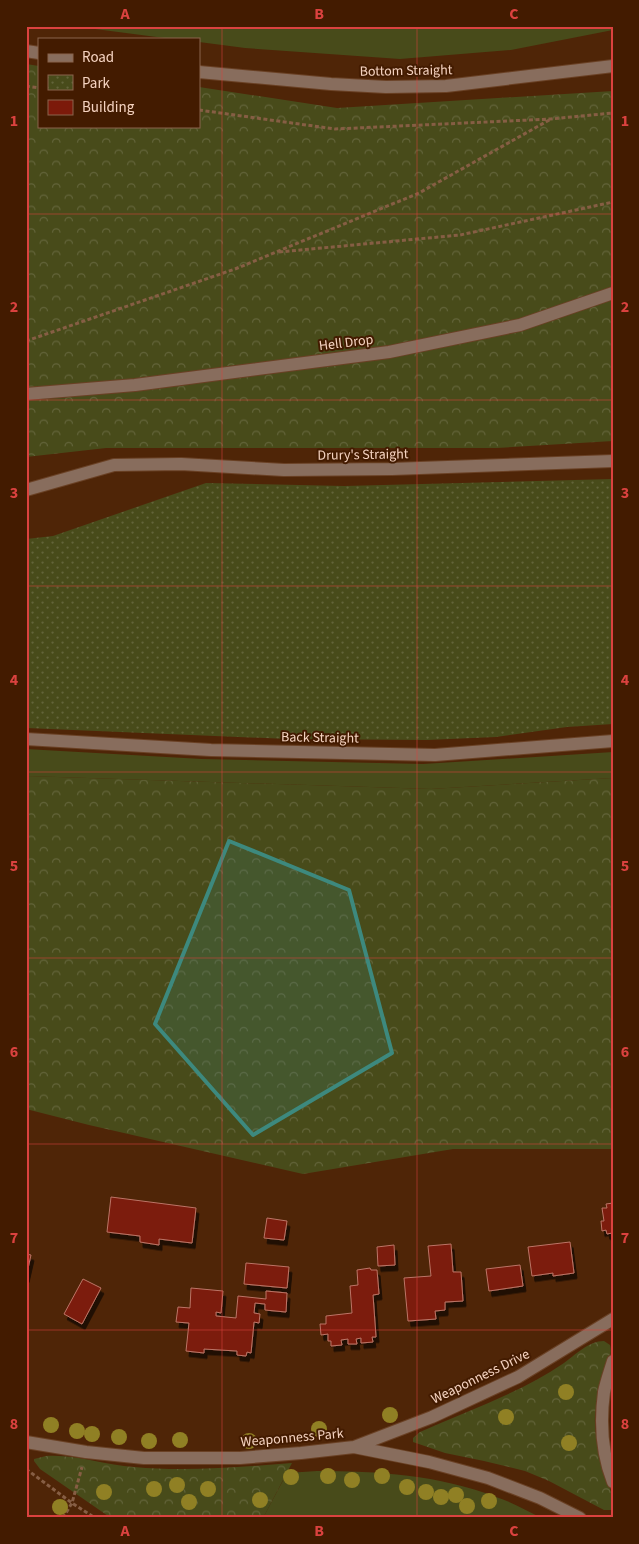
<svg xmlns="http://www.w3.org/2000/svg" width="639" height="1544" font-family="'Source Sans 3',sans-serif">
<defs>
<pattern id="forest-crowns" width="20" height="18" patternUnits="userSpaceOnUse" patternTransform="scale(1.25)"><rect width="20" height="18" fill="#484b1a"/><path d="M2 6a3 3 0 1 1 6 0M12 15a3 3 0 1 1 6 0" fill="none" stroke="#63643a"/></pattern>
<pattern id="park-dots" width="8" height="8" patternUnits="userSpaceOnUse" patternTransform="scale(1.25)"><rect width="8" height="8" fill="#484b1a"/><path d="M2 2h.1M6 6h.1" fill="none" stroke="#63643a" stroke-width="1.8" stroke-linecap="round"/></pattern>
<filter id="shadow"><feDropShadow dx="3" dy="5.5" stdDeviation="0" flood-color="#0009"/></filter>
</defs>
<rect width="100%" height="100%" fill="#4f2507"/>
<path fill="#484b1a" d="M72,26H613V30L511,50L400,59L245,48L199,42V39H172Z
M26,749L202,759L423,764L613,752V778L431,789L26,776Z
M317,1471C378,1471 439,1475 496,1497C512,1502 527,1511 542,1518H263L287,1473Z"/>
<path fill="url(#forest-crowns)" d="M26,64L39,66V126H199V87L337,108L613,91V441L497,448H106L26,457Z
M26,776L431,789L613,778V1149H453L303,1174L89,1125L26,1109Z
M604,1341L610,1345C613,1356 607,1364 604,1374C600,1388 596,1402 595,1416C593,1449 613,1478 613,1510H604L549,1481L525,1471L484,1461L445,1453L413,1442V1438L420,1432C469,1410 520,1393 564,1363C575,1355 589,1341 604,1341Z
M46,1456C75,1454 105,1465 134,1467C186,1472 239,1467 292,1463L263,1518H111L40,1469L34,1461V1459Z"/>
<path fill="url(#park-dots)" d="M613,479V724L567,727L496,737L427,740L288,739L26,728V539L53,536L206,483L344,486Z"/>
<path fill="#7c1a0a" stroke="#bc7567" filter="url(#shadow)" d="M111,1197L196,1208L192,1243L159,1239V1245L140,1242V1236L107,1232Z
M613,1203V1236L612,1233L607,1234L606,1230L602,1231L601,1221H604L602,1208H607L606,1204Z
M267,1218L287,1221L284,1240L264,1238Z
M570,1242L574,1273L553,1276V1273L532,1276L528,1247Z
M451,1244L453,1272H461L463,1301L445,1302V1310L435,1311L436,1319L408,1321L404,1278L431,1276L428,1246Z
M394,1245L395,1265L378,1266L377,1247Z
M26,1254L31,1255L26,1277Z
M246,1263L289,1267L287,1288L244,1284Z
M520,1265L523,1286L489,1291L486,1269Z
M370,1268L371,1270H377L379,1294L373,1295L376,1337H372L373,1342L361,1343V1338L356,1339L357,1344H348V1339L341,1340L342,1345L331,1346V1341H328V1334L321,1335L320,1324H326V1316L352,1313L350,1286L358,1285L357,1270Z
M83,1279L101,1288L82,1324L64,1314Z
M191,1288L223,1291L221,1313L216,1312V1316L236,1318L238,1296L266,1299V1291L287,1293L286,1312L265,1310V1304L255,1303L254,1313L260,1314L259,1323L254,1322L251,1353L247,1352L246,1356L237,1355V1351L204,1349V1353L186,1351L189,1323L176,1322L178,1307L190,1308Z"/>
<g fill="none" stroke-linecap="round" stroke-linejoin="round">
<defs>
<path id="minor" d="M26,51L39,53
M199,72L331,84L386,87L446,86L613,66
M26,394L135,385L389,352L520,325L613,293
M26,490L114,465L181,464L284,470L392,469L613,461
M26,739L211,750L435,755L613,741
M613,1361C610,1371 606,1382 604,1392C600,1422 602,1454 613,1482
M26,1442L86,1452L144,1458H240L301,1453L354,1447L429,1462L488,1478L540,1498L580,1518
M354,1447L432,1417L518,1377L613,1319"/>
</defs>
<use href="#minor" stroke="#6a4125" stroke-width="14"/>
<path stroke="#865e44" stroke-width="3" stroke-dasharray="4 2.5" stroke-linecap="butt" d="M26,86L39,88
M199,110L335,129L551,119L613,113
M279,252L460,235L613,202
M26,341L235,269L419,193L551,119
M26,1469L72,1503L95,1518
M63,1518L72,1503L82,1467"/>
<use href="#minor" stroke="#886d5d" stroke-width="12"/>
</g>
<g fill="#908024">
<circle cx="566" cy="1392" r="8"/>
<circle cx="390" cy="1415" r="8"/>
<circle cx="506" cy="1417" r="8"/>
<circle cx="51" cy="1425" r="8"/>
<circle cx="319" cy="1429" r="8"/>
<circle cx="77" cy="1431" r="8"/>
<circle cx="92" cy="1434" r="8"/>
<circle cx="119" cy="1437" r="8"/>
<circle cx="180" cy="1440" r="8"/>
<circle cx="149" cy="1441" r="8"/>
<circle cx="249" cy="1441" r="8"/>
<circle cx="569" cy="1443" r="8"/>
<circle cx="328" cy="1476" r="8"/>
<circle cx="382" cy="1476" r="8"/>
<circle cx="291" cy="1477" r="8"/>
<circle cx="352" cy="1480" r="8"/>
<circle cx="177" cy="1485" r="8"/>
<circle cx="407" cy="1487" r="8"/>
<circle cx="154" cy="1489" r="8"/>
<circle cx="208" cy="1489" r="8"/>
<circle cx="104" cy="1492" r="8"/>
<circle cx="426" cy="1492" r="8"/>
<circle cx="456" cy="1495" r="8"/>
<circle cx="441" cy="1497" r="8"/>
<circle cx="260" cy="1500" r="8"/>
<circle cx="489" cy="1501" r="8"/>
<circle cx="189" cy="1502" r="8"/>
<circle cx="467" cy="1506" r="8"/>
<circle cx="60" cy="1507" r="8"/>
</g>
<path fill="#3d897e" fill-opacity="0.2" stroke="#3d897e" stroke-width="4" stroke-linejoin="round" d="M229,841L349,890L392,1053L253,1135L155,1024Z"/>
<path fill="none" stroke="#db423f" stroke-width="1" stroke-opacity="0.55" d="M222,26V1518M417,26V1518M26,214H613M26,400H613M26,586H613M26,772H613M26,958H613M26,1144H613M26,1330H613"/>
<g text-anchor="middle" stroke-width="4" stroke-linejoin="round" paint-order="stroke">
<g font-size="14" fill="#f5d3c0" stroke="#431b00">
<text transform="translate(406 70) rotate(-1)" y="5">Bottom Straight</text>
<text transform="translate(346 342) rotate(-7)" y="5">Hell Drop</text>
<text transform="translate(363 454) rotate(-1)" y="5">Drury's Straight</text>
<text transform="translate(320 737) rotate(1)" y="5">Back Straight</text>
<text transform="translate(480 1376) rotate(-26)" y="5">Weaponness Drive</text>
<text transform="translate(292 1437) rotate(-5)" y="5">Weaponness Park</text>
</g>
</g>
<rect width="639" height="1544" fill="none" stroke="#431b00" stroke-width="55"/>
<rect x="38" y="38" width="162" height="90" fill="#431b00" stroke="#8a654d"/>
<rect x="48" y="54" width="25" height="8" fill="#886d5d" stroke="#8a654d"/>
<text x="82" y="62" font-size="15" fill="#f5d3c0">Road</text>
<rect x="48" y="75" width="25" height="15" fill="url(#park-dots)" stroke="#8a654d"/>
<text x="82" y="88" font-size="15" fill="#f5d3c0">Park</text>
<rect x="48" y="100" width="25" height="15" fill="#7c1a0a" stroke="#8a654d"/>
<text x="82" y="112" font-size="15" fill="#f5d3c0">Building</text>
<rect x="28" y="28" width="584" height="1488" fill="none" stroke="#db423f" stroke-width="2"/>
<g font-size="16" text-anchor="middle" font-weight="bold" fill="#db423f">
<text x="125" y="19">A</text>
<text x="319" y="19">B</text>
<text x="514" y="19">C</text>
<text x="14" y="126">1</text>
<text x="625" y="126">1</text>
<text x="14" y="312">2</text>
<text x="625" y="312">2</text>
<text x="14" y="498">3</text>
<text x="625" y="498">3</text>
<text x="14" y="685">4</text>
<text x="625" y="685">4</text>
<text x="14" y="871">5</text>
<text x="625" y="871">5</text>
<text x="14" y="1057">6</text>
<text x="625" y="1057">6</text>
<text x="14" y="1243">7</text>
<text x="625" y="1243">7</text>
<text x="14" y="1429">8</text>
<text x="625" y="1429">8</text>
<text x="125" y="1536">A</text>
<text x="319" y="1536">B</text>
<text x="514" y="1536">C</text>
</g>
</svg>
